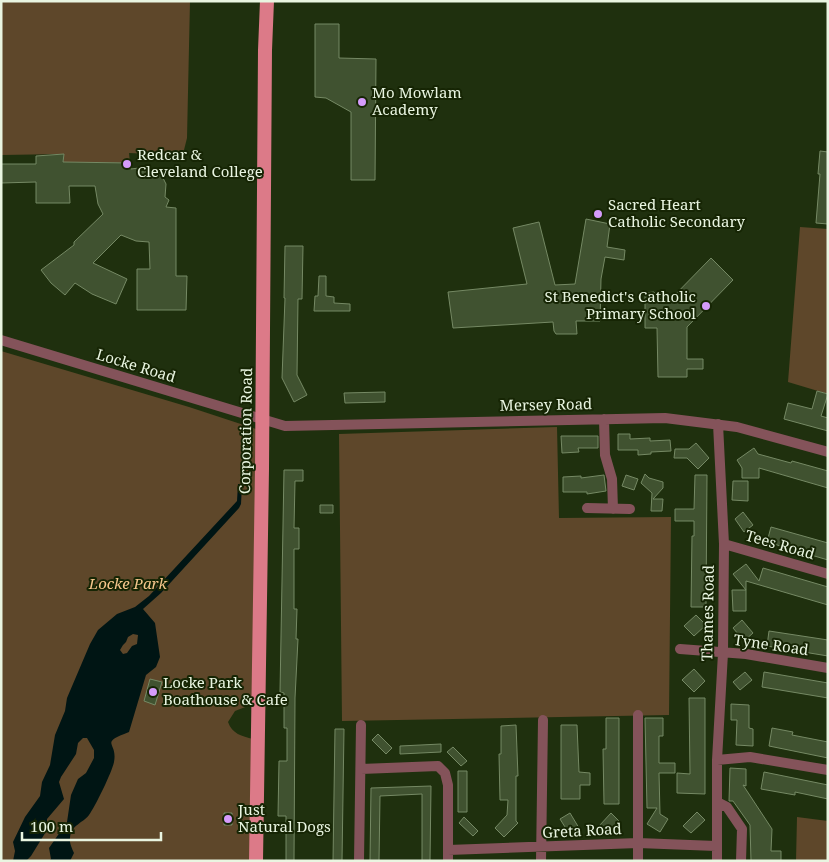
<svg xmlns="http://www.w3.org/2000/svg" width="829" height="862" font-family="'Noto Serif',serif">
<rect width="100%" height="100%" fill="#1f300e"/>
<path fill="#5e472a" d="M1,1H190L187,138L183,154L176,155L129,153L130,163L63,162L64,154L1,155Z
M800,227L828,229V394L788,382Z
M1,351L189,407L256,429L253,704L235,711L228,722C232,734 242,736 253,739L251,861H1Z
M557,427L559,518L671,517L669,715L342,721L339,434Z
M797,817L828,821V861H796Z"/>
<path fill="#001514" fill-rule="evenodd" d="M238,484H242L241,504L239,508L161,593L143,609L155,623L160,657L156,667L146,675L129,732C98,744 118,741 114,762C112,772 95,807 89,815C83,823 71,825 70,838C69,842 72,849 74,853L70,861H49L51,859L49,848L67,822L71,795L78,779L86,773L94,758V750L87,738H83L78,743L76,754L61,777L59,782L64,799L47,819V830L31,856L26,861H13L15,851L13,842L25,817L40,796L42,782L50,765L55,735L65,711L67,698L90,644L98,630L117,614L135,607L149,596L237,501ZM133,634L138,635L137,644L132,646L127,653L123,654L120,650L123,645L126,642L128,637Z"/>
<path fill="#405230" stroke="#758964" d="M315,24H339V58L376,59L375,180H351V112L326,98L315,97Z
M820,151L828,152V224L816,223L820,174H818Z
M64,154L63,162L130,163L131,169L139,168L141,172L152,171L162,176L166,184L165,197L169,200L166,207L176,208V276H187L186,310H137V269H150L149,242L136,241L121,235L93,263L127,279L116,304L92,294L75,283L65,295L51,283L41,270L74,245V242L103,214L98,204L95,186H69L70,203H36V182L1,183V164H36V156Z
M586,219L610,224L607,247L625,250L624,260L605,257L601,279L600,321H576L577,334H556L554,331L553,322L453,328L448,292L527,284L513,228L539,222L555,285L575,284Z
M285,246H303L302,299H298L297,375L307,395L294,402L282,378L285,298H284Z
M711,258L733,280L687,327V359H703V369H687V377H658L657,328H645V293L654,292L666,304Z
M319,276H326V296L334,297V303L350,304V311H314L315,296H318Z
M817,391L828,394L821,416L828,418V431L784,419L788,403L812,409Z
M385,392V402L345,403L344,393Z
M618,434H630V439L650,438V441L670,440L671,451L651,452V454L638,455V450H618Z
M561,436H598V448H578L579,452L562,453Z
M696,443L709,458L698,469L687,458H674L675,449H689Z
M754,448L758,454L791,463L792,461L828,471V488L759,468V478H742V468L737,460Z
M284,470H303V481H295L294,528H299V549H294V609H297L296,639H298L295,698L294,861H286V816H278L279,761H287V728H284V693L280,692Z
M645,474L649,478L663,482V488L653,499H663L662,511H651L652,493L641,483Z
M604,475L606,491L587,494V492H563V477L581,476V478Z
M626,475L638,479L634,490L622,486Z
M695,475H707L706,607H691L692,536H694V521H675V509H694Z
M733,481H748V501L732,500Z
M320,505H333V513H320Z
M743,512L753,525L744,532L735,519Z
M771,527L828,543V560L767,542Z
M746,564L759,581L763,568L828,587V605L746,581V590L733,574Z
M732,590H746V611H733Z
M696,615L706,625L694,636L684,626Z
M742,620L753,633L744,641L733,628Z
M769,631L828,640V656L767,646Z
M694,669L705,681L694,692L682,680Z
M745,672L752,680L740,690L733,682Z
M764,672L828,683V698L762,687Z
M150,679L162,682L155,705L144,701Z
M689,698H705V794L677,793V773L690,774Z
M731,704L749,705V728L753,729V746L736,745L737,720H731Z
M606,718H619V804H604L603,749H606Z
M645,718H663V736H659V763H675V773H659L660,814L668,819L660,832L647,824L657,808H647Z
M516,725L518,776H516V821L518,823L504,837L495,828L507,815L508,800H500L499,754H501V726Z
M561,725H577L579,772L590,773V785H580V799H561Z
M772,728L793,732L792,735L828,742V758L769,746Z
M335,729H344L342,861H333Z
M378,734L392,748L386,754L372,740Z
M441,744V752L400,754V746Z
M453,747L467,761L461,766L447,752Z
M730,768L746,769V786L743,785L772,829L771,851H781V861H751L750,825L733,801H729Z
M458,771H467V812H458Z
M764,772L828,785V799L795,792V795L761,789Z
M431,786L430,861H422V794L380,796L379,861H370L371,788Z
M697,812L705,820L691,833L683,826Z
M224,813H232V825H224Z
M570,813L579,828L570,835L560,819Z
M611,813L619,821L607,834L599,826Z
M464,817L478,831L473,836L459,823Z"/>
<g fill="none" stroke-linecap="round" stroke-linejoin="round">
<path stroke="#84535a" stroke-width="10" d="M1,340L285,426L665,418L737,427L828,452
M604,419L605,455L612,479L613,509
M587,508L630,509
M724,544L828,574
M680,649L746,654L828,668
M638,715V861
M717,760L750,757L828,770
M361,769L438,766L445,773L448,785V861
M717,802L727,807L742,829L741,861
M448,850L638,843L716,846
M359,861L361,725
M541,861L543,720
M717,861V760L723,653L724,544L718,424"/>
<path stroke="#dc7a88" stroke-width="14" d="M256,861L262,469L265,50L267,1"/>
</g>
<g fill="#d59bfb" stroke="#162504" stroke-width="2">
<circle cx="362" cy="102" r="5"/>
<circle cx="127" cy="164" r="5"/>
<circle cx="598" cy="214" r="5"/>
<circle cx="706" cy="306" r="5"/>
<circle cx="153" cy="692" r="5"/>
<circle cx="228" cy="819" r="5"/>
</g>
<g text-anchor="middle" stroke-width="4" stroke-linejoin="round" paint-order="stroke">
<g font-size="15" fill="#e9f5e1" stroke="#162504" text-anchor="start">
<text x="372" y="98">Mo Mowlam<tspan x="372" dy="17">Academy</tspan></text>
<text x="137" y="160">Redcar &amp;<tspan x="137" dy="17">Cleveland College</tspan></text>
<text x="608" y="210">Sacred Heart<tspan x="608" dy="17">Catholic Secondary</tspan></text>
<text x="696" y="302" text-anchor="end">St Benedict's Catholic<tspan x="696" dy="17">Primary School</tspan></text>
<text x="163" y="688">Locke Park<tspan x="163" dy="17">Boathouse &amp; Cafe</tspan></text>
<text x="238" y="815">Just<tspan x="238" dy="17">Natural Dogs</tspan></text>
</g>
<g font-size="15" fill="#e9f5e1" stroke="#162504">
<text transform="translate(136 366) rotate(17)" y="5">Locke Road</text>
<text transform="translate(546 405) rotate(-1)" y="5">Mersey Road</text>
<text transform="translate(246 431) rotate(-89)" y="5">Corporation Road</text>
<text transform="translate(780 545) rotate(16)" y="5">Tees Road</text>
<text transform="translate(708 613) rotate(-89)" y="5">Thames Road</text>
<text transform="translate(771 645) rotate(8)" y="5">Tyne Road</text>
<text transform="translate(582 831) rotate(-3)" y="5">Greta Road</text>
</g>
<g font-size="15" font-style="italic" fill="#f6c78d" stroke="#162504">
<text x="128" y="589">Locke Park</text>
</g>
</g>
<rect width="829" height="862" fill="none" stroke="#e9f5e1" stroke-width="5"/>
<path d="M22 832v8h139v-8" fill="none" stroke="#e9f5e1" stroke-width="2.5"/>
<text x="30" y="832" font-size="15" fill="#e9f5e1" stroke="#162504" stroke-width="4" paint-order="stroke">100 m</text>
</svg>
